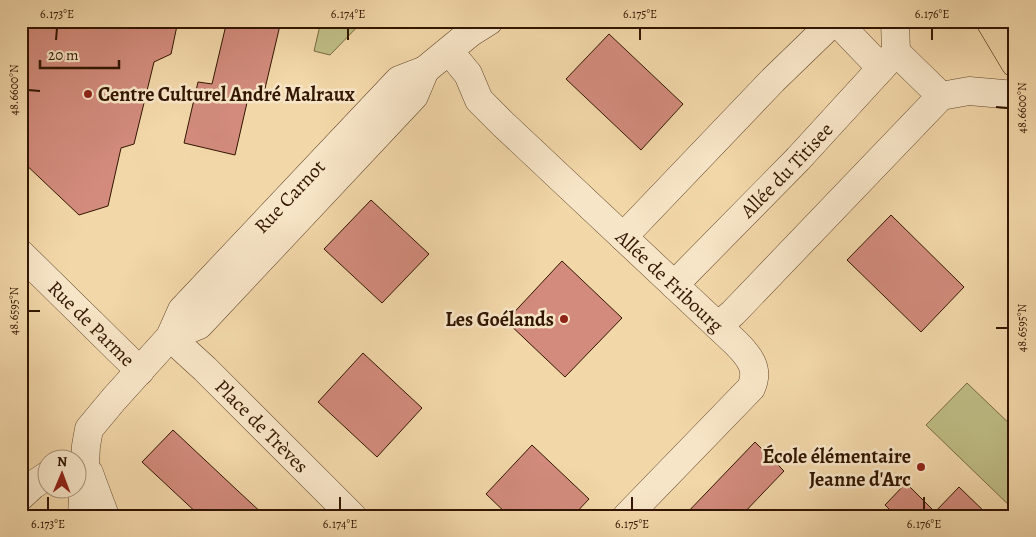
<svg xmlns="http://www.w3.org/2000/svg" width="1036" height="537" font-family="Alegreya,serif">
<rect width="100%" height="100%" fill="#f2d7a9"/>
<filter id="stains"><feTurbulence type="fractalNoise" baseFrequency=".004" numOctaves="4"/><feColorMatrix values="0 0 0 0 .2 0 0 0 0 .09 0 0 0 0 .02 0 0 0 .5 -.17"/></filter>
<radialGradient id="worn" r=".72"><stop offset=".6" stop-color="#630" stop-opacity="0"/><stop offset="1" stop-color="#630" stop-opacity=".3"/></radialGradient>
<path fill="#bfbd85" stroke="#786a43" d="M321,21H363L330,55L314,51Z
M967,383L1015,429V511L926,425Z"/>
<path fill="#d28b7c" stroke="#321601" d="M21,21H178L171,54L154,62L134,144L121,148L108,206L79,215L21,160Z
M240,21H281L263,97L249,94L235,155L184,143L198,82L212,84L226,25L239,27Z
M609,34L683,104L641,150L566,79Z
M371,200L429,254L382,303L324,249Z
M891,215L964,287L921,332L847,260Z
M562,261L622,318L565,377L506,321Z
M363,353L422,408L377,457L318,402Z
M173,430L238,491L265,516H200L142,462Z
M755,442L784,471L741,516H684Z
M532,445L589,499L573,516H509L486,494Z
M906,483L935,512L959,487L989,516H896L885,505Z"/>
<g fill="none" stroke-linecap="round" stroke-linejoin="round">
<defs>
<g id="minor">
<path d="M836,21L881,68"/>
<path d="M895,21L896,52"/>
<path id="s1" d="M449,51L468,74L479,100L503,124L736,343C749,356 760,369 751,388L627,516"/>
<path d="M941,96L969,91L1015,95"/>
<path d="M623,237L773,80L834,21"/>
<path id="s2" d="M21,254L140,371"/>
<path id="s3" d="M674,285L798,159L896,52L941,96L733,313L718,326"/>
<path d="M170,337L199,325L414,96L425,70"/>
<path id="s4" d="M170,337L205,369L352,516"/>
<path d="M89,473L105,516"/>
<path d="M21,496L33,485L48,475"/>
<path id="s5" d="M82,516L86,446L89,429L114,399L170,337L182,310L399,80L425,70L470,33L489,21"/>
</g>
<path id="major" d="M990,21L1015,63"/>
</defs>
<use href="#minor" stroke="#62462b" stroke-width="29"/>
<use href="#major" stroke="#321601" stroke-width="29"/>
<use href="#minor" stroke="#f7e5c7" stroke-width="28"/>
<use href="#major" stroke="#f2d7a9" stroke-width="28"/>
</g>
<path fill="none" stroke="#321601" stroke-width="2" d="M56,40L57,28M348,40V28M640,40V28M932,40V28M28,90L40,91M996,107L1008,108M28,311H40M996,328H1008M48,510V497M340,510V497M632,510V497M924,510V497"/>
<g fill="#8f2418" stroke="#f7e5c7" stroke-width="2">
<circle cx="88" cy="94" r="5"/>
<circle cx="564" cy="319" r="5"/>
<circle cx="921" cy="467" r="5"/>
</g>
<g text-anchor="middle" stroke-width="5" stroke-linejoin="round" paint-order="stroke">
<g font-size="20" font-weight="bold" fill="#321601" stroke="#f7e5c7" text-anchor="end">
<text x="98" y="101" text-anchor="start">Centre Culturel André Malraux</text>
<text x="554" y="326">Les Goélands</text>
<text x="911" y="463">École élémentaire<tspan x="911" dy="23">Jeanne d'Arc</tspan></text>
</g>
<g font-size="20" fill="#321601" stroke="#f7e5c7">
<text dy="7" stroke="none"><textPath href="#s3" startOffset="161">Allée du Titisee</textPath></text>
<text dy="7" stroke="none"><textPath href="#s5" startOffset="396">Rue Carnot</textPath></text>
<text dy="7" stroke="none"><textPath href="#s1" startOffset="321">Allée de Fribourg</textPath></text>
<text dy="7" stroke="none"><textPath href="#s2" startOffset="99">Rue de Parme</textPath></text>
<text dy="7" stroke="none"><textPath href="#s4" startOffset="128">Place de Trèves</textPath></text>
</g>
</g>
<rect width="1036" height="537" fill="none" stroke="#f2d7a9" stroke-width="55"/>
<g transform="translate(62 474) rotate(1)"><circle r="24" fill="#f7e5c7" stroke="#a89278"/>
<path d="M0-4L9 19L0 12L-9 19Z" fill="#8f2418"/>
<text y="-8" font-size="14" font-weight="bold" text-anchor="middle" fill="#321601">N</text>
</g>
<path d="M40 60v8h79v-8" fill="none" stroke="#321601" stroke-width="2.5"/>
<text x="48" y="60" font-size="15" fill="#321601" stroke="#f7e5c7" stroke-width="4" paint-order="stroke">20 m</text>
<rect x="28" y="28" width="980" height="482" fill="none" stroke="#321601" stroke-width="2"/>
<g font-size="12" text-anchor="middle" fill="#321601">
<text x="57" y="18">6.173°E</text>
<text x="348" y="18">6.174°E</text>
<text x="640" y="18">6.175°E</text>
<text x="932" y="18">6.176°E</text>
<text transform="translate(14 90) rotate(-90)" y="4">48.6600°N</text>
<text transform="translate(1022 108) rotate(-90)" y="4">48.6600°N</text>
<text transform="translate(14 311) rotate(-90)" y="4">48.6595°N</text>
<text transform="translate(1022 328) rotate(-90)" y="4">48.6595°N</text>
<text x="48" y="528">6.173°E</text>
<text x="340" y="528">6.174°E</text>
<text x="632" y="528">6.175°E</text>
<text x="924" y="528">6.176°E</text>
</g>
<rect width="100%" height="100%" filter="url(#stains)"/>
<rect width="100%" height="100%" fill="url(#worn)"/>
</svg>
